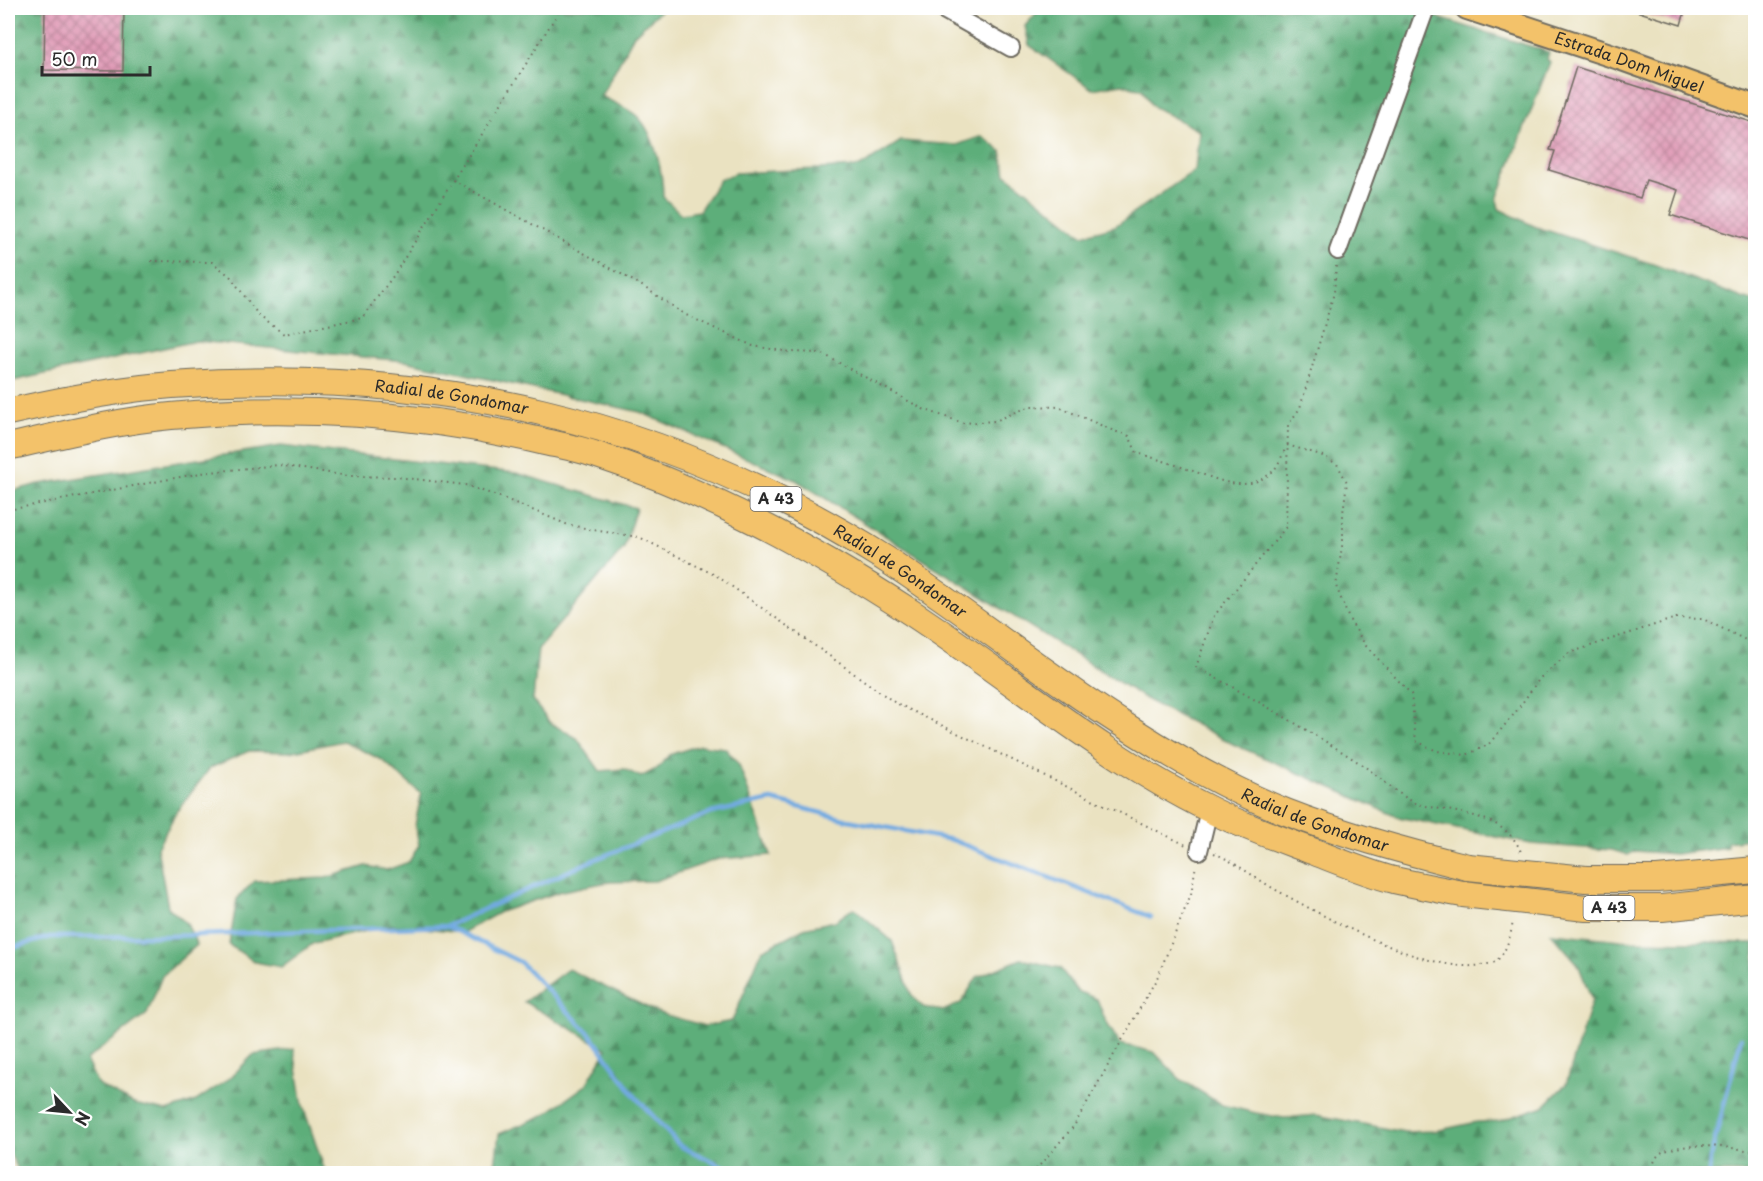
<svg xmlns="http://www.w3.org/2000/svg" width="1763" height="1181" font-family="'Playpen Sans',sans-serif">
<defs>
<pattern id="forest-firs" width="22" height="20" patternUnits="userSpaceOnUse" patternTransform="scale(1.5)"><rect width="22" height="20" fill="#5dae7a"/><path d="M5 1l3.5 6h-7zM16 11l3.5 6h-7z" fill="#4d8e64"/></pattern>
<pattern id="building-cross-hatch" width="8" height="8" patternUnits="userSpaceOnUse" patternTransform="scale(1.5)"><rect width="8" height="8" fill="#e09ab6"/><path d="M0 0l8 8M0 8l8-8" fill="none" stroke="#b67e94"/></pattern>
</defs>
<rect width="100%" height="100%" fill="#fff"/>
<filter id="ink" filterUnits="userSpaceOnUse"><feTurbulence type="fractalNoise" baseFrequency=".0167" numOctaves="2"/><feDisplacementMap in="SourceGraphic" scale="12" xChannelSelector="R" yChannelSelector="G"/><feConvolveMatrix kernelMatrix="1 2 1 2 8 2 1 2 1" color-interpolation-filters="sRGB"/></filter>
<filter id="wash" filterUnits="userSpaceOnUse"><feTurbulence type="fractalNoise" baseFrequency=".008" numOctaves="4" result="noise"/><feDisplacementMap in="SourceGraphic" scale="24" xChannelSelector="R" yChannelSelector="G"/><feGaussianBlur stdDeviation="1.35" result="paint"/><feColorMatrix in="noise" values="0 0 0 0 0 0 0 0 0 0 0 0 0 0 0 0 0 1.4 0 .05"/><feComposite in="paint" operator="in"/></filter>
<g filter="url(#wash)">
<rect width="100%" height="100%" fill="#eae2c1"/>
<path fill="url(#forest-firs)" stroke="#446c52" stroke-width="1.5" d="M8,8H663L634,35L601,96C612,102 629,108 638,117C655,134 663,174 663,197L681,214L699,211L719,180L735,173L860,167L901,141L957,145L982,136L1001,151L1006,174L1083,235L1115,226L1195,170L1199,131L1152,106L1142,89L1122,84L1092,89L1029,45L1025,26L1041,8H1407L1549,52L1547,59L1550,62L1497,199L1499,209L1536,227L1653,264L1745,299L1755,301V838L1727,842V847L1675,854L1635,851L1628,855L1612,850L1531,844L1398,817L1233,744L1149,701L796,480L640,412L405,361L196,341L8,382Z
M281,446L516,473L636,508L624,548L538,649L533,701L550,723L577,738L600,771L624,769L641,777L658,768L669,755L700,745L725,748L739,765L771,855L718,859L655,881L608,882L562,891L500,912L464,932L392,925L314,943L281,967L255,962L229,945L237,899L254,881L326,878L366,866L387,870L409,862L419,845L415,826L421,794L382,760L343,741L289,752L249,751L210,768L177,811L157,848L168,907L187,924L197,945L162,976L147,1014L86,1060L98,1085L134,1104L167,1111L196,1101L230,1078L253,1055L294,1049L303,1106L325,1171L328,1173H20L8,1150V492L39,484Z
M854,908L892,941L911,994L923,1007L943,1011L961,1003L977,977L1021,959L1060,968L1077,991L1097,999L1106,1022L1120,1044L1154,1052L1180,1079L1222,1105L1256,1113L1284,1118L1316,1115L1405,1132L1435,1131L1477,1122L1500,1121L1544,1106L1566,1084L1592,1000L1578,964L1551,933L1631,941L1755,943V1173H494L499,1134L544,1115L586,1085L607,1049L524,1002L568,969L659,1013L705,1026L732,1021L762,950L804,928L835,921Z"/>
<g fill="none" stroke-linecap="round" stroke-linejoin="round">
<path stroke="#72aae1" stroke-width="4.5" d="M447,926L520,962L591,1035L634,1095L680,1146L740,1174
M8,949L50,937L169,936L447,926L591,861L711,813L772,800L848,820L952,840L1151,917
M1709,1174L1710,1159L1741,1038"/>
</g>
<g id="blocks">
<path fill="url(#building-cross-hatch)" d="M45,8H124L123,71L44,70Z
M1634,8H1686L1681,25L1633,10Z
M1576,67L1755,123V242L1670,215L1678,190L1646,180L1640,198L1549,170L1555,151L1550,150Z"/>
</g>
</g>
<g filter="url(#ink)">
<use href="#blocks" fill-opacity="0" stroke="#6e6b60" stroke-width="1.5"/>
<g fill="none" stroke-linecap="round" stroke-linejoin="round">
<defs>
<path id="minor" d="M940,8L1011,48
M1338,251L1426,8
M1199,851L1209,810"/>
<g id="major">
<path id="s1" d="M1467,8L1619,58L1756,107"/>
</g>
<g id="highway">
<path id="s2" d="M8,412C62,400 117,389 172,385C429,366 665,419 884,558C968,612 1046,677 1132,730C1179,760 1233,791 1286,812C1345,835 1406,852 1468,867"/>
<path d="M8,447C61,435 116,421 171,416C293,405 421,413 541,441C558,445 577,448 594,454C708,491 812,548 912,613C1011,678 1102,756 1209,809C1242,826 1277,838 1312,851C1338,861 1366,873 1394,880C1417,885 1440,890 1463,894"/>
</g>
</defs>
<use href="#minor" stroke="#6e6b60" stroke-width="20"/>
<use href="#major" stroke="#6e6b60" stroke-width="26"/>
<use href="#highway" stroke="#6e6b60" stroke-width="28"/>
<path stroke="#6e6b60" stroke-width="2" stroke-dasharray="1.5 4.5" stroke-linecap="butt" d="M453,180L639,284L686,315L753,346L790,352L821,353L923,409L963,423L995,421L1031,406L1059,407L1114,431L1129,436L1137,453C1154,458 1171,463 1187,469C1216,478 1244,496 1272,472C1278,467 1282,455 1286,448
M151,261L212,262L230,276L259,316L284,334L362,318L394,275L561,8
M1336,266L1334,293L1300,408L1288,425L1286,527L1214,616L1196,667C1251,697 1305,728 1358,762C1374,772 1404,800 1418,804C1454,814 1505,812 1521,852
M1287,445L1321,455L1337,464L1347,482L1343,513V540L1336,586L1349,619L1366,646L1411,694L1416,741L1437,751L1466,755L1488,745L1515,713L1540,678L1569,653L1676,618L1703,619L1756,645
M8,510L201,473L278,465L348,476L397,477L465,485L503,498L566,524L599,531L639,537L717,576L894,702L1186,845
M1214,853C1237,863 1256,879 1278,891C1325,917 1429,975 1482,965C1486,964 1492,964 1495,962C1507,953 1511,934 1513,921
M1032,1174L1074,1126L1158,976L1191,894L1196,865
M1651,1174C1653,1166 1654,1158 1661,1153C1681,1141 1734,1147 1756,1152"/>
<use href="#minor" stroke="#fff" stroke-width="16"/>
<use href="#major" stroke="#f3c26a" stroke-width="22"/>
<use href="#highway" stroke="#f3c26a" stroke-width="26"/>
<defs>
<path id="highway-bridge" d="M1468,867L1586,879H1657L1756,870
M1463,894L1586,908H1662L1756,898"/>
</defs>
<use href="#highway-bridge" stroke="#6e6b60" stroke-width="28" stroke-linecap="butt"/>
<use href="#highway-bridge" stroke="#f3c26a" stroke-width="26"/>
</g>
</g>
<g text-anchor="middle" stroke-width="6" stroke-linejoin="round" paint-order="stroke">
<g fill="#fff" stroke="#6b6b6b" stroke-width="1.5">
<rect x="750.5" y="487" width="51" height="24" rx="4.5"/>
<rect x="1583.5" y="896" width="51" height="24" rx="4.5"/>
</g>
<g font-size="15" font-weight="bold" fill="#2b2b2b">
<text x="776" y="504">A 43</text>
<text x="1609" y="913">A 43</text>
</g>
<g font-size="16" fill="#2b2b2b" stroke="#fff">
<text dy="6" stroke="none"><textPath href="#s1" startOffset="171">Estrada Dom Miguel</textPath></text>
<text dy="6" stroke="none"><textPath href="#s2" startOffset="447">Radial de Gondomar</textPath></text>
<text dy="6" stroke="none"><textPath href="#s2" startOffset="933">Radial de Gondomar</textPath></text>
<text dy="6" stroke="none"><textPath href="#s2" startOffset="1419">Radial de Gondomar</textPath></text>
</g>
</g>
<rect width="1763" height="1181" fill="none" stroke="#fff" stroke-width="30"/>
<g transform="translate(69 1112) rotate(116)" stroke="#ffffff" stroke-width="4.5" paint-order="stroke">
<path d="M0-4.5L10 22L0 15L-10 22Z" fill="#2b2b2b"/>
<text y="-9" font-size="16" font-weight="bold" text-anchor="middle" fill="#2b2b2b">N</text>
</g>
<path d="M42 66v9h108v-9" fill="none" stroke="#2b2b2b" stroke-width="3"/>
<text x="51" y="66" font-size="18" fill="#2b2b2b" stroke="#ffffff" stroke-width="4.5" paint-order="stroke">50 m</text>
</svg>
